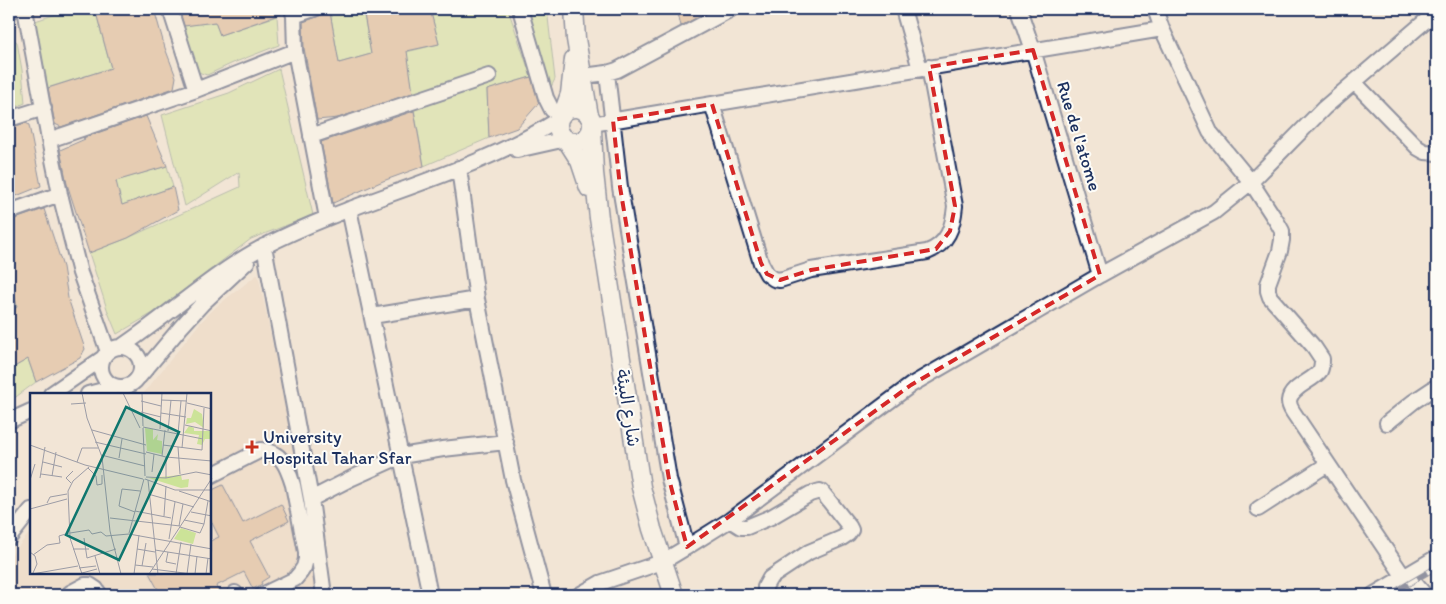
<svg xmlns="http://www.w3.org/2000/svg" width="1446" height="604" font-family="Itim,'Playpen Sans Arabic',sans-serif">
<rect width="100%" height="100%" fill="#f2e5d6"/>
<filter id="ink" filterUnits="userSpaceOnUse"><feTurbulence type="fractalNoise" baseFrequency=".02" numOctaves="2"/><feDisplacementMap in="SourceGraphic" scale="10" xChannelSelector="R" yChannelSelector="G"/><feConvolveMatrix kernelMatrix="1 2 1 2 8 2 1 2 1" color-interpolation-filters="sRGB"/></filter>
<g filter="url(#ink)">
<path fill="#ead4bf" d="M258,274L305,500L316,593L312,595H9V558L31,531V573H210V394H143L200,323L217,306Z"/>
<path fill="#cce398" stroke="#74897b" d="M72,9H95L111,68L47,88L32,22Z
M341,9H363L371,54L339,63L330,12Z
M430,9H462L464,14L476,9H508L531,77L487,90L489,138L424,166L414,109L448,97L446,86L413,94L406,52L439,44Z
M528,9H547L555,79L551,87Z
M277,16L279,45L233,63L207,75L195,71L180,26L215,22L220,35Z
M9,37L17,42L22,70L25,103L9,110Z
M279,69L313,215L251,239L153,313L117,334L108,312L89,253L128,238L240,187L239,172L185,206L162,115L229,93Z
M167,166L173,187L122,205L115,181Z
M12,284L17,307L9,312V285Z
M28,359L36,382L9,402V370Z"/>
<path fill="#d7ae88" stroke="#1b2f5e" d="M95,9H154L165,48L176,77L174,88L61,127L55,124L48,88L111,68Z
M179,9H283L284,13L220,35L215,22L184,26Z
M363,9H430L439,44L407,51L413,93L338,118L317,120L304,48L303,22L330,12L339,63L371,54Z
M677,9H713L681,26Z
M531,77L539,103L517,128L489,138L487,90Z
M414,111L424,166L383,181L333,203L321,142Z
M146,116L167,166L116,181L122,205L173,187L178,210L128,238L89,253L67,184L60,150L85,139L83,138Z
M26,123L29,125L41,186L9,199V128Z
M44,209L63,267L68,298L85,349L80,358L36,382L28,359L9,370V312L17,307L12,284L9,285V221Z
M223,485L243,523L281,504L289,521L250,541L269,577L261,582L262,584L253,589L244,572L216,586L220,595H161L149,573H210V541L219,537L210,519V491Z"/>
<g fill="none" stroke-linecap="round" stroke-linejoin="round">
<defs>
<path id="minor" d="M25,9L49,140L60,194L80,273L108,352
M170,9L196,90
M292,9L294,16L295,51L327,218
M520,9L546,98L552,110L562,113
M903,9L920,69
M1019,9L1033,50L1100,275
M1155,9L1162,29L1210,132L1251,182L1277,222L1282,231V240L1280,251L1268,284V291L1270,297L1314,347L1322,359C1322,363 1322,367 1320,371C1313,381 1290,387 1289,401C1289,405 1291,409 1293,412L1404,577
M9,11L15,9
M294,16L314,9
M607,73L620,187L669,479L687,547
M583,76L607,73L617,70L731,9
M1354,82L1418,148L1425,152L1437,153
M712,104L761,263L767,274L774,279L780,280L811,270L927,252C948,244 953,227 955,206L929,67
M9,119L44,108
M592,124L1162,29
M311,136L489,76
M49,140L196,90L295,51
M517,150L566,139
M459,168L477,299L513,480L544,595
M349,209L430,595
M9,212L60,194
M264,246L311,499L324,595
M372,316L477,299
M101 367a20 20 0 1 1 40 0a20 20 0 1 1-40 0Z
M121,347C169,315 212,274 263,247C359,197 467,177 558,120
M139,377L181,327L202,304L247,262
M51,394L103,358
M88,394L115,387
M9,421L31,411
M1387,423L1413,402L1437,386
M210,476L261,450C282,452 287,466 293,485L306,552V559L304,567L300,573L295,579L262,595
M311,499L352,478L401,456L443,449L506,442
M1258,509L1328,464
M730,520L741,527H747L771,517L810,494L820,491L822,492L849,526L851,530L848,534L842,538L809,552L770,578L765,587V595
M9,538L31,510
M1408,575L1425,595
M70,593L85,585H90L96,589L100,595
M235,593L236,595
M579,595L600,583L662,562L687,547L730,520L911,385L1100,275L1214,212L1251,182L1324,108L1437,11
M1373,595L1437,557"/>
<path id="major" d="M574,9L576,39L589,116
M558 125a17 17 0 1 1 34 0a17 17 0 1 1-34 0Z
M564,111L570,94L574,59
M592,129L594,173L599,218L641,487L652,529L674,595
M566,139L580,161L589,188"/>
</defs>
<use href="#minor" stroke="#1b2f5e" stroke-width="18"/>
<use href="#major" stroke="#1b2f5e" stroke-width="21"/>
<use href="#minor" stroke="#fdfcf7" stroke-width="14"/>
<use href="#major" stroke="#fdfcf7" stroke-width="18"/>
<defs>
<path id="rail" d="M1389,595L1437,567"/>
</defs>
<use href="#rail" stroke="#1b2f5e" stroke-width="5.5"/>
<use href="#rail" stroke="#fdfcf7" stroke-width="4" stroke-dasharray="11" stroke-linecap="butt"/>
</g>
</g>
<path d="M0 0H1446V604H0ZM1033,50L1100,275L911,385L687,547L669,479L620,187L613,120L712,104L761,263L767,274L780,280L811,270L936,249L950,231L955,206L929,67Z" fill="#f2e5d6" fill-opacity=".55" fill-rule="evenodd"/>
<path fill="none" stroke="#d62828" stroke-width="4" stroke-dasharray="10 6" stroke-linejoin="round" d="M1033,50L1100,275L911,385L687,547L669,479L620,187L613,120L712,104L761,263L767,274L780,280L811,270L936,249L950,231L955,206L929,67Z"/>
<path fill="#c8321e" stroke="#fdfcf7" stroke-width="2" d="M249.5 439.5h5v5h5v5h-5v5h-5v-5h-5v-5h5z"/>
<g text-anchor="middle" stroke-width="4" stroke-linejoin="round" paint-order="stroke">
<g font-size="18" fill="#1b2f5e" stroke="#fdfcf7">
<text transform="translate(1079 136) rotate(73)" y="6">Rue de l'atome</text>
<text transform="translate(628 408) rotate(81)" y="6">شارع البيئة</text>
</g>
<g font-size="18" fill="#1b2f5e" stroke="#fdfcf7" text-anchor="start">
<text x="263" y="443">University<tspan x="263" dy="21">Hospital Tahar Sfar</tspan></text>
</g>
</g>
<g transform="translate(30 393)">
<rect width="181" height="181" fill="#f2e5d6"/>
<path d="M164,16L172,21L174,35L165,29L156,31L157,25H161ZM159,33L164,35V38H180V46H175L172,52L167,51L169,42L154,40ZM115,35L123,36V47L128,41L127,47L132,48V61L117,58ZM151,82L152,87L159,86L158,94L151,95L119,85ZM151,135L166,140L163,151L144,146Z" fill="#cce398"/>
<path fill="none" stroke="#9c9ca6" stroke-width="1" d="M52,0L57,25L72,64L80,138L91,181M93,0L110,35M112,0L113,33M131,7L157,8M111,8L131,13M157,10L182,16M41,11L56,10M111,19L131,24M131,20L156,24M155,32L182,38M113,34L173,46M113,35L115,83M130,36L132,0M62,37L116,52M138,38L141,7M148,41L151,8M65,49L116,61M0,52L55,72L113,86M133,52L172,57L174,15M148,54L150,81M152,55L157,0M116,59L136,64L182,68M71,62L115,73M132,63L135,37M136,64V85M89,65L92,46M13,69L32,74M47,69L52,55H68M58,75L66,83L67,92L72,91V82M122,79L124,61M11,81L32,84M22,83L26,59M116,84L136,85L166,79L182,82M10,85L15,54M115,86L145,97H182M0,87L5,71M118,87L128,181M41,90L36,85L43,78M149,98L182,109M118,101L164,114M17,110L20,104L37,101M0,116L37,106M105,118L141,125M105,119L89,113L92,96L110,98M161,119L182,123M134,123L136,93M80,125L150,133M154,127L174,131L178,108M182,130V146M149,133L153,111M150,134L170,140L174,131M40,140L59,137L62,141L71,139L76,143L99,141L182,156M99,140L114,86M54,145L57,165L86,156M139,146L145,109M43,156H59M107,156L125,159M125,157L182,166M0,159L5,163L7,171L3,180M138,159L136,169L146,171M3,162L17,152L30,150L29,143L39,140M65,163L70,181M105,172L123,174M112,173L116,150M49,175L66,173M122,176L162,181M52,180L67,176M2,181L48,173M52,181L40,145L38,98L43,88L59,74M104,181L109,142M119,181L182,85M146,181L151,149M157,181L161,151M165,181L167,163M176,181L178,165"/>
<path fill="#0f766e" fill-opacity="0.15" stroke="#0f766e" stroke-width="2.5" d="M96,14L149,39L89,167L36,142Z"/>
<rect width="181" height="181" fill="none" stroke="#1b2f5e" stroke-width="2.5"/>
</g>
<rect width="1446" height="604" fill="none" stroke="#fdfcf7" stroke-width="30"/>
<rect x="15" y="15" width="1416" height="574" fill="none" stroke="#1b2f5e" stroke-width="2" filter="url(#ink)"/>
</svg>
